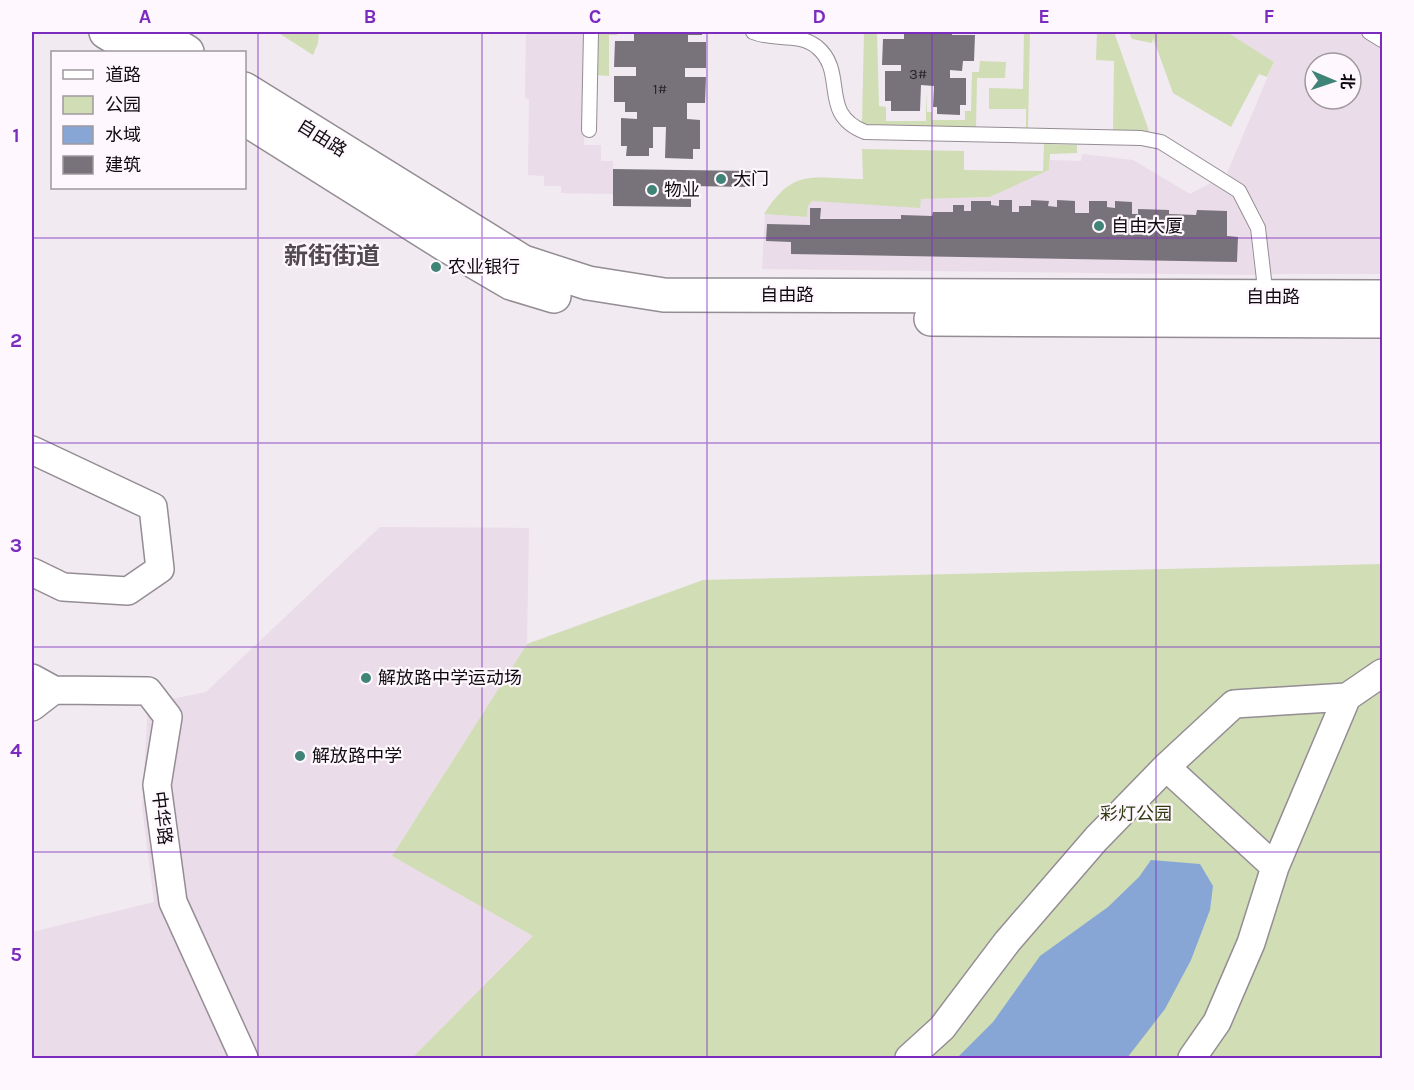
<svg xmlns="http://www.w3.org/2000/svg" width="1414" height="1090" font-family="Karla,'Noto Sans SC',sans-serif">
<rect width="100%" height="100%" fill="#f1eaf1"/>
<path fill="#eadce9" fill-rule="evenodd" d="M526,32H586L584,145H601V161H613V194L561,193V186H544V176L528,175L529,99L525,98Z
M1227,32H1382V274H1271L1264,221L1250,195L1227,173L1274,62ZM1315,63H1351V99H1315Z
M1082,154L1133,160L1190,194L1212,182L1229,193L1240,204L1249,224L1255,275L762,269L765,214L807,217L808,206L812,201L920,207V199L990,197L1049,170L1050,160L1081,161Z
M380,527L529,528L527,644L392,856L533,936L412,1058H32V932L154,902L142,807L148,704L206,692Z"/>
<path fill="#d0ddb5" d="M277,32H319L318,43L313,55Z
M597,32H617V35H609V76L596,75Z
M864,32H877L879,106L886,107V121H926V91L927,112H932V120H965V111H971L972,72H979L980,61L1006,62L1005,78H977L976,128L869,125L862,123Z
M1024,32H1030L1028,129H1026V109H989V88L1023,89Z
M1097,32H1114L1149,131L1113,130L1114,61L1096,60Z
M1129,32H1227L1274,62L1267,77L1259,74L1231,127L1173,93L1153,38L1152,43L1132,39Z
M1044,144L1077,145V153L1050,154L1049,170L990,197L921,199L920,208L812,201L808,206L807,217L764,214C794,166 814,179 863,179L862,149L964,151V170L1043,171Z
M1382,564V1058H412L533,936L392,856L527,644L703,580Z"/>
<path fill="#87a6d6" d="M1151,860L1200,864L1213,886L1210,910L1191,960L1165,1009L1127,1058H957L993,1022L1040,956L1108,907L1139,877Z"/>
<path fill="#78737a" d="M623,32H702V35H688V42H706V68H685V77H706L705,103H687V119L700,120V149H693V159L665,158L666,127H653V148H649V156H626L627,146H621V118L637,119V112H625V102H614V76H636V67H614L615,41H634V34H623Z
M904,32H952V35H975L974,61H963L962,71L950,70V78H966V105H960V115L937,114V107H933L934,86L921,85L920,111H891V101H885V71H901V65H882L883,39H904Z
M613,169L751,171L750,187L691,186V207L613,206Z
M999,200H1012V212H1019V206H1031V200L1049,201L1048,206L1057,207V200L1075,201V213H1089V201H1107V207L1115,208V201L1132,202V214H1138V209L1169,210V214L1196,215L1197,210L1227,211V236L1238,237L1237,262L791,254V242L766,241L767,224L810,225V208H821L820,219H901V215L932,216L933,212H953V205H964V211H971V201H991V205L999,206Z"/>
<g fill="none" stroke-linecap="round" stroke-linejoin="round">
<defs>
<path id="service" d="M753,32C774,41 798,32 817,47C848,73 818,114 865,132L1141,138L1161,142L1239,191L1258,228L1266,297
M1369,32L1382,40
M589,130L591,32"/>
<path id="minor" d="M32,450L153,507L160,569L128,591L63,587L32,572
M32,678L54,690
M32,707L54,690L148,691L168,717L157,785L173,902L244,1058
M1166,767L1275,867L1251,943L1217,1022L1192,1058
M1275,867L1347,697
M909,1058L942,1028L1007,942L1096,839L1166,767L1234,704L1347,697L1382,673"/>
<path id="secondary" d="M106,32L139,52
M154,32L187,52
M244,89L523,262L588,283L664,295L1382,297
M244,118L446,245L511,283L554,296
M931,319L1382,321"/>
</defs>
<use href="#service" stroke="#948d94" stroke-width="16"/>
<use href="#minor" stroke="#948d94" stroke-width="30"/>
<use href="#secondary" stroke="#948d94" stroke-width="36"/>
<use href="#service" stroke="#fff" stroke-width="14"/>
<use href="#minor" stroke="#fff" stroke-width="27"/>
<use href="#secondary" stroke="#fff" stroke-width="33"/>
</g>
<path fill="none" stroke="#7b2cbf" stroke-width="1.5" stroke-opacity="0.55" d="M258,32V1058M482,32V1058M707,32V1058M932,32V1058M1156,32V1058M32,238H1382M32,443H1382M32,647H1382M32,852H1382"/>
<g fill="#408478" stroke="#fff7fe" stroke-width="2">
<circle cx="721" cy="179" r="6"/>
<circle cx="652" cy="190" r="6"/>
<circle cx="1099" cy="226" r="6"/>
<circle cx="436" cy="267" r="6"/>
<circle cx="366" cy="678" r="6"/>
<circle cx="300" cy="756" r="6"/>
</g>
<g text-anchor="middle" stroke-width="4.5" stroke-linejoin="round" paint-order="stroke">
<g font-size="15" fill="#29262a">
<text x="918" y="79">3#</text>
<text x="660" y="94">1#</text>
</g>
<g font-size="18" fill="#0f0c0f" stroke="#fff7fe">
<text transform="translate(322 138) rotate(32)" y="6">自由路</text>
<text x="787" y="301">自由路</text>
<text x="1273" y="303">自由路</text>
<text transform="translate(162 818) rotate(83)" y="6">中华路</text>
</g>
<g font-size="18" fill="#0f0c0f" stroke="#fff7fe" text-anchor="start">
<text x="733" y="185">大门</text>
<text x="664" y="196">物业</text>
<text x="1111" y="232">自由大厦</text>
<text x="448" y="273">农业银行</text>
<text x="378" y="684">解放路中学运动场</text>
<text x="312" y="762">解放路中学</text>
</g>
<g font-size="18" fill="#303b10" stroke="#fff7fe">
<text x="1136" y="820">彩灯公园</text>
</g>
<g font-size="24" font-weight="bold" fill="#514a50" stroke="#fff7fe">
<text x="332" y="264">新街街道</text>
</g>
</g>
<rect width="1414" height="1090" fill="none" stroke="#fff7fe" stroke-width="66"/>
<rect x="51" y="51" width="195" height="138" fill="#fff7fe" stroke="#9f999e" stroke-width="1.5"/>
<rect x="63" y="70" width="30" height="9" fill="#ffffff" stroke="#9f999e" stroke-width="1.5"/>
<text x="105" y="81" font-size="18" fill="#0f0c0f">道路</text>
<rect x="63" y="96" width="30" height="18" fill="#d0ddb5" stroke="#9f999e" stroke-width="1.5"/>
<text x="105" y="111" font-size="18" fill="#0f0c0f">公园</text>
<rect x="63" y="126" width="30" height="18" fill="#87a6d6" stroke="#9f999e" stroke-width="1.5"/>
<text x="105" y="141" font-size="18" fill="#0f0c0f">水域</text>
<rect x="63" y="156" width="30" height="18" fill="#78737a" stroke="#9f999e" stroke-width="1.5"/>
<text x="105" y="171" font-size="18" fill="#0f0c0f">建筑</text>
<g transform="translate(1333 81) rotate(92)"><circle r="28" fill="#fff7fe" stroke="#9f999e" stroke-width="1.5"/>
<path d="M0-4.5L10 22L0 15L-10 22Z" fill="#408478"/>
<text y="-9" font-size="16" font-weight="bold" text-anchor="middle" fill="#0f0c0f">北</text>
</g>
<rect x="33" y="33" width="1348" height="1024" fill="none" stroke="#7b2cbf" stroke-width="2"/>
<g font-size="20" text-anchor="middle" font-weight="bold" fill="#7b2cbf">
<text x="145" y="23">A</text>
<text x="370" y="23">B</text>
<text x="595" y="23">C</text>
<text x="819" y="23">D</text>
<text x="1044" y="23">E</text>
<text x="1269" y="23">F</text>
<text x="16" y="142">1</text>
<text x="16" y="347">2</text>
<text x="16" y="552">3</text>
<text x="16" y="757">4</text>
<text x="16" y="961">5</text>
</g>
</svg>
